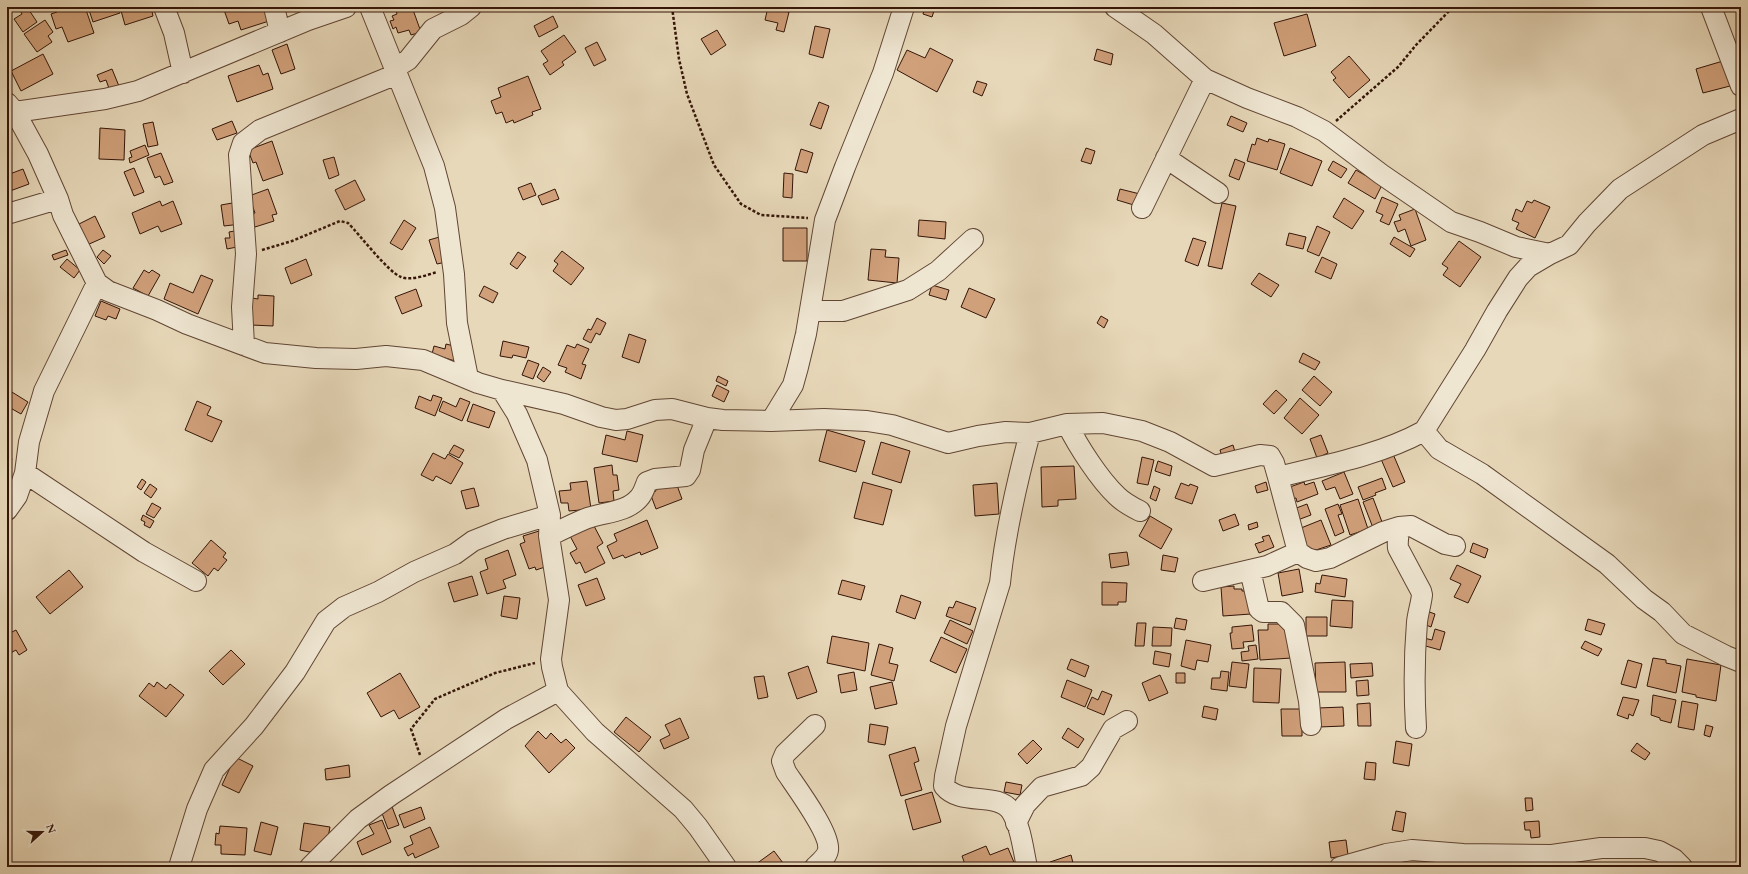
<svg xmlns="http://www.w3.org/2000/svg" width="1748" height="874" font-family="'EB Garamond',serif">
<rect width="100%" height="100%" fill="#e7d8b9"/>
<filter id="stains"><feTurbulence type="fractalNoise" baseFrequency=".005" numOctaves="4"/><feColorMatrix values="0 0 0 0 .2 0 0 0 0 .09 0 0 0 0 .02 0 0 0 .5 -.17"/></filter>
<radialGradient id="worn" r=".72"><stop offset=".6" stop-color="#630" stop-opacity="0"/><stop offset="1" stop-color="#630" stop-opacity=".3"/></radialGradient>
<path fill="#d0a07a" stroke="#341508" d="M25,7H27L37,22L23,32L14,19L22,14L20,10Z
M55,7H85L94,33L68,42L62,27L56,29L51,14L57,12Z
M88,7H118L120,13L93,22Z
M120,7H151L153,16L125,25Z
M223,7H264L269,21L241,30L238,21L229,24Z
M404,7H412L421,32L411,35L409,30L398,33L396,27L393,29L390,21L394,20L392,16L397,14L396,10Z
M768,7L789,12L784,32L776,30L778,23L765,20Z
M925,7L935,8L932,17L923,14Z
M1426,7H1436L1432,12Z
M1307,14L1316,46L1284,56L1274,23Z
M553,16L558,27L539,37L534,26Z
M45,20L53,32L48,36L52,42L37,52L24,34Z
M815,26L830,29L823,58L809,54Z
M717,30L726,45L711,55L701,39Z
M564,35L576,52L562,62L564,65L550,75L543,64L548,61L541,51Z
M597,42L606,60L594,66L585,48Z
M287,44L295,69L281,74L272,50Z
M930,48L953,60L937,92L897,70L907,50L925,58Z
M1097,49L1113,54L1111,65L1094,60Z
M43,54L53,74L21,91L11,71Z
M1349,56L1370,80L1349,98L1333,80L1336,78L1331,72Z
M1723,61L1730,86L1703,93L1696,69Z
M259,65L263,75L268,73L273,89L237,102L228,76Z
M112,69L121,91L111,94L106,80L100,82L97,75Z
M528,76L541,109L532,112L533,115L514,123L513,120L506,123L502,112L496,114L491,101L501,97L498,88Z
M977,81L987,84L982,96L973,92Z
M819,102L829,106L821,129L810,125Z
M1231,116L1247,123L1243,132L1227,125Z
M232,121L237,133L217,140L212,129Z
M153,122L158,145L148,147L143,124Z
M100,128L125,130L124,160L99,159Z
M1257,138L1268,142L1269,139L1285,144L1277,170L1247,161L1252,144L1255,145Z
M272,141L283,174L263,181L256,162L253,163L248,150Z
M145,145L149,155L130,163L129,158L132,157L130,151Z
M1086,148L1095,151L1091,164L1081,161Z
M1290,148L1322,161L1312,186L1280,173Z
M801,149L813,153L807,173L795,170Z
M161,153L173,182L164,185L160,176L155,178L147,158Z
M334,157L339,175L329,179L323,160Z
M1235,159L1245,163L1239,180L1229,176Z
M1333,161L1347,169L1341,178L1328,170Z
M134,168L144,192L134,196L124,172Z
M23,169L29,184L10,191L7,184V175Z
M1356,170L1382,185L1375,199L1348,183Z
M784,173L793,174L792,198L783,197Z
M355,180L365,200L345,210L335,190Z
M531,183L536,195L523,200L518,188Z
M268,189L277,214L272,215L274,221L255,227L251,215L255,213L249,196Z
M555,189L559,199L542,205L538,196Z
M1120,189L1140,194L1137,206L1117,200Z
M1382,197L1398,204L1389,225L1380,221L1383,215L1376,212Z
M1344,198L1364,211L1352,229L1333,217Z
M1534,200L1550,207L1535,238L1516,229L1519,223L1512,220L1516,209L1522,212L1527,201L1532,203Z
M160,201L162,206L173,201L182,224L161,232L158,226L140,234L132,213Z
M238,202L241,224L224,226L221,205Z
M1222,203L1236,206L1222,269L1208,266Z
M1415,209L1426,240L1411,246L1405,229L1398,232L1394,222L1401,220L1399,215Z
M95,216L105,237L87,245L77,225Z
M404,220L416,228L402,250L390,243Z
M919,220L946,222L945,239L918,236Z
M1317,226L1330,232L1319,256L1307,251Z
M783,228H807V261H783Z
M240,230L242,246L227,249L225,238H230L229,232Z
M1289,233L1306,237L1303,249L1286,245Z
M443,236L446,262L437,264L429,240Z
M1394,237L1415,249L1410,257L1390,244Z
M1193,238L1206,242L1198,266L1185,261Z
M1459,241L1481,257L1460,287L1443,275L1448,268L1442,264Z
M871,249L886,250L885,257L899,258L897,283L868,280Z
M66,250L68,255L54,260L52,255Z
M103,250L111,256L104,264L97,257Z
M562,251L584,268L571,285L553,271L558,264L554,261Z
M518,252L526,257L517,269L510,264Z
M1322,257L1337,264L1331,279L1315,272Z
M67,259L80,270L74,278L60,267Z
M306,259L312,275L291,284L285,268Z
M144,270L149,273L152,270L160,275L148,296L133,288Z
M1259,273L1279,285L1271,297L1251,284Z
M201,275L213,280L198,314L164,299L170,283L193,293Z
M932,285L949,290L946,300L929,295Z
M484,286L498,293L493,303L479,296Z
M969,288L995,299L986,318L961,307Z
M416,289L422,306L402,314L395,297Z
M258,295L274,296L273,326L251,325L252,298L258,299Z
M101,301L120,309L116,319L108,316L106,320L95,316Z
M1101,316L1108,320L1104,328L1097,323Z
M597,318L606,323L600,335L596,333L591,343L583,339L588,329L591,330Z
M629,334L646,340L639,363L622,357Z
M503,341L529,347L526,358L513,355L512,358L500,356Z
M446,344L458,347L455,361L432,354L434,346L445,349Z
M577,344L589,349L582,364L586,365L581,379L565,372L567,368L558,365L567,345L575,348Z
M1303,353L1320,362L1315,370L1299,362Z
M528,360L539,364L533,379L522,375Z
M543,367L551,372L544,382L537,377Z
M718,376L728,381L726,386L716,381Z
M1314,376L1332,392L1320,406L1302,390Z
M717,385L729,391L724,402L712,396Z
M7,389L28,402L21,414L7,406Z
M1276,390L1287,400L1274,414L1263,404Z
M433,395L442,398L435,416L415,408L419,396L431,401Z
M460,398L470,402L462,421L439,411L443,401L456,407Z
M1300,398L1319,415L1302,434L1284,418Z
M197,401L211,407L207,415L222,421L212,442L185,430Z
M473,404L495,412L489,428L467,421Z
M827,430L865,441L856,472L819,461Z
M627,431L643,435L637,462L602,454L606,435L625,440Z
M1321,435L1328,453L1317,458L1310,439Z
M881,442L910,451L901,483L872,474Z
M454,445L464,450L459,458L449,453Z
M1233,445L1236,455L1223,460L1220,450Z
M433,453L445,459L448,454L463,463L451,484L436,476L433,481L421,475Z
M1393,454L1405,482L1393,487L1381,459Z
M7,456L12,459L7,469Z
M1142,457L1154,460L1148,485L1137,483Z
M1158,461L1172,466L1170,476L1155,471Z
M612,465L613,475H617L619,490L613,491L614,501L599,503L594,468Z
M1074,466L1076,499L1058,500V506L1042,507L1041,467Z
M1344,472L1353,494L1340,499L1335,487L1326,490L1322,481Z
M674,477L682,499L656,509L650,493L656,491L653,484Z
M1382,478L1386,489L1375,493L1376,495L1363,500L1358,487Z
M142,479L146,482L141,490L137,487Z
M587,481L591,509L569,511L568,503H561L559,491L571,490L570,483Z
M863,482L892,490L883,525L854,518Z
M1266,482L1268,490L1257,493L1255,486Z
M1304,482L1305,485L1314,482L1318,494L1297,502L1296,498L1291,499L1287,488Z
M997,483L999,514L975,516L973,485Z
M1181,483L1189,486L1190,484L1198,487L1192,504L1175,498Z
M150,484L157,489L151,498L144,493Z
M1154,486L1160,489L1156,501L1150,498Z
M474,488L479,506L466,509L461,491Z
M1373,498L1385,530L1375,533L1363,502Z
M1358,499L1368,529L1350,535L1340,505Z
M152,503L161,508L154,518L146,514Z
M1307,504L1311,515L1295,521L1291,510Z
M1338,504L1342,514L1338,515L1344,532L1335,536L1325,509Z
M1235,514L1239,525L1223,531L1219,520Z
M143,515L154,521L150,528L144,525L145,522L141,520Z
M1150,516L1172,529L1161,549L1139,536Z
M647,520L658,548L641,555L640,552L625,558L623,555L613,559L607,546L617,541L614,534Z
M1321,520L1331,545L1307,553L1304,543L1306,542L1301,528Z
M1257,522L1258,527L1249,530L1248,525Z
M593,524L603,543L597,547L605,563L585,573L580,562L576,564L570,553L577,549L570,536Z
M539,531L551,565L536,570L535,567L529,569L520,544L525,542L523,536Z
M1269,535L1274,547L1259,553L1255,544L1264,541L1262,537Z
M211,540L226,553L223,557L227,560L218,571L214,568L208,576L192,563Z
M1473,543L1488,549L1485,558L1470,552Z
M508,550L516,575L503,580L506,588L487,594L480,572L488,569L485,559Z
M1127,552L1129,565L1111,568L1109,554Z
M1163,555L1178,558L1175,572L1161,570Z
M1457,565L1481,576L1468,603L1454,597L1461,584L1450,579Z
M1299,569L1303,592L1282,596L1278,573Z
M69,570L83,587L50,614L36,597Z
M1322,575L1347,579L1345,597L1315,592L1316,583L1320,584Z
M472,576L478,595L454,602L448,583Z
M597,578L605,599L586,606L578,585Z
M842,580L865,586L861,600L838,594Z
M1102,582L1127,583L1126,602H1118V605H1102Z
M1234,586V589H1242V591H1249L1251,614L1223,616L1221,587Z
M901,595L921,602L915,619L896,612Z
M504,596L520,598L517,619L501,616Z
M1332,600L1353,601L1352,628L1330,626Z
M956,601L976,608L970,625L946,616L949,607L953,608Z
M1424,610L1435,614L1431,627L1421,623Z
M1306,617H1327V636H1306Z
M1176,618L1187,620L1185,630L1174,628Z
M1588,619L1605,624L1601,635L1585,630Z
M950,620L973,631L967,644L944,633Z
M1137,623H1146L1144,646H1135Z
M1268,624H1283L1284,630H1290L1292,658L1260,660L1258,630H1268Z
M1252,625L1254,641L1243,642L1244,648L1232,649L1230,633H1232V627Z
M1153,627L1172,628L1171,646H1152Z
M1435,629L1445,632L1440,650L1422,645L1424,638L1432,640Z
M16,630L27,650L19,655L16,650L7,655V633L8,634Z
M832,636L869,643L865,671L827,663Z
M941,637L967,649L956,673L930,661Z
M1186,640L1211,645L1208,662L1197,660L1195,670L1181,666Z
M1585,641L1602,649L1598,656L1581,648Z
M879,644L893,648L889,663L898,665L894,681L871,675Z
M1256,645L1258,659L1242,661L1241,652L1249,651L1248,646Z
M231,650L245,664L223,685L209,671Z
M1155,651L1171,654L1169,667L1153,664Z
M1653,658L1666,660V663L1681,666L1676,693L1647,686Z
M1071,659L1089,666L1085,677L1067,669Z
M1687,659L1721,665L1716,701L1696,697V695L1682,692Z
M1628,660L1642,664L1636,688L1621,684Z
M1232,662L1249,664L1246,688L1229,686Z
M1345,662L1346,692H1316L1315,663Z
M1372,663L1373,676L1351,678L1350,664Z
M808,666L817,692L797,699L788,673Z
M1254,668L1281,669L1279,703L1253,702Z
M1221,671L1229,672L1227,691L1211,689L1212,678H1220Z
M854,672L857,690L841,693L838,675Z
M400,673L420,707L399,719L394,710L381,717L367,693Z
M1176,673H1185V683H1176Z
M1160,675L1168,693L1149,701L1142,683Z
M764,676L768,697L758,699L754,677Z
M1067,680L1092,690L1085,707L1061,697Z
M1368,680L1369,695L1357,696L1356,681Z
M157,682L166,689L170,684L184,695L166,717L139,696L149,683L154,687Z
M892,682L897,704L875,709L870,687Z
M1102,691L1112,695L1104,715L1087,708L1092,697L1098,700Z
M1653,695L1676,700L1671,723L1660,720V718L1651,715Z
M1623,697L1639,700L1633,716L1629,714L1628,719L1617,715Z
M1682,701L1698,704L1694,730L1678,727Z
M1370,703L1371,726H1358L1357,704Z
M1204,706L1218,709L1216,720L1202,717Z
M1343,707L1344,726L1319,727L1318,708Z
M1281,709H1302V736H1282Z
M626,717L651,737L639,752L614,732Z
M680,718L689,738L664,749L660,740L670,735L665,725Z
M870,724L888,727L885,745L868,742Z
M1706,725L1713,727L1710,737L1704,735Z
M1068,728L1084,739L1078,748L1062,738Z
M538,731L546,739L551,733L561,743L566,739L575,748L549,773L525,746Z
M1033,740L1042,749L1027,764L1018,754Z
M1396,741L1412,744L1409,766L1393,763Z
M1637,743L1650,753L1645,760L1631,751Z
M915,747L919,761L914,763L922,790L901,796L889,755Z
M235,757L253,766L239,793L222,785Z
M1366,762L1376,763L1375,780L1364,779Z
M349,765L350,777L326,780L325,769Z
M1006,782L1022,785L1020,795L1004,792Z
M932,792L941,822L913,830L905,800Z
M1525,798H1532L1533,810L1526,811Z
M391,804L399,825L388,829L380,808Z
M421,807L425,819L404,828L399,815Z
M1396,811L1406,813L1403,832L1392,830Z
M382,820L391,842L362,855L357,842L374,834L369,825Z
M1539,821L1540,837L1531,838L1530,830H1525L1524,822Z
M261,822L278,827L271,855L254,851Z
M304,823L330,827L326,848L316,846L314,853L300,850Z
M220,826L247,828L245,855L221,854V845H215L216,833L219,834Z
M430,827L439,847L415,858L413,853L408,856L404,848L413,844L410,836Z
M1346,840L1348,855L1331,858L1329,842Z
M986,846L990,855L1008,848L1016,867H966L962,856Z
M774,851L786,867H752Z
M1071,855L1074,867H1052L1050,862Z
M1391,857H1402V867H1391Z"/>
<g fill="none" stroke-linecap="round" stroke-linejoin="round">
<defs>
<path id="minor" d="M164,7L174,33L183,73
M274,7L280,32
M370,7L434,166L445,208L454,274L457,323L468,378
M1115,7L1154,34L1205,79L1247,98L1297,117L1324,131L1381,174L1451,222L1480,232L1516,247L1550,254
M1711,7L1741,86
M395,68L408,60L433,29L461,15L471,7
M7,103L15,112L38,154L58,199L63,215L97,283L108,291L157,310L187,324L265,353L316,358L356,359L386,356L423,360L478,383L502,390L517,414L537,460L550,515L549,536L559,600L551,659L552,667L558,691L595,732L683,809L698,827L726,867
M15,112L105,99L138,91L308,20L346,7
M1166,158L1218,193
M1142,208L1205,79
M7,214L58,199
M810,311H843L908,290L938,271L973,239
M244,345L242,307L246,254L239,155L243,143L260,130L397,74
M502,390L564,404L601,417L616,420L627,419L655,410L672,409L707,418L723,420L771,421L824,419L867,421L892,425L948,443L978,436L1006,432L1030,433L1067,424L1103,423L1142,431L1170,442L1214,466L1260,455L1270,456L1274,463L1278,477C1327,465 1380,455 1424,431L1475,350L1497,311L1518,278L1528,267L1550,254L1569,245L1587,223L1620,189L1703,135L1741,119
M771,421L793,385L798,367L806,334L825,220L845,167L883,73L904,7
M1067,424C1078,446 1099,479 1117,496C1124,503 1132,507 1140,511
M1424,431L1439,449L1482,474L1607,564L1644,599L1662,612L1683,634L1726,656L1741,662
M25,473L144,552L196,581
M1278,477L1298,552L1307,558L1316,561L1330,558L1383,532L1399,527L1411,526L1445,544L1455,546
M7,510L17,496L25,473L29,442L44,391L97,283
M1399,527C1399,536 1397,540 1398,548L1421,591L1422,595C1421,604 1418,613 1417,622C1414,658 1414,693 1416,728
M549,536C561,530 573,524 585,519C603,512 626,513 639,498C643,494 645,487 647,482L655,479L686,476L690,470L694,450L707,418
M1250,570L1259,609L1263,612H1281L1294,625L1309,701L1311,725
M1203,581L1267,566L1298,552
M815,725L785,754L782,761L786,772C796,787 831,834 828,850C827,857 820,862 815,867
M1016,823L1025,805L1042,787L1081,776L1091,767L1113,729L1127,721
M179,867L197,809L214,770L254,726L295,672L326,621L344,607L378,592L414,572L455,554L473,541L503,529L550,515
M310,867L358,819L391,795L506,719L558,691
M1027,867C1023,849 1021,827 1011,811C997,791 961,807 944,786L945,776L956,726L1000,583C1005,532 1017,482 1030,433
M1340,867L1386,854L1412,850L1463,854L1552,855L1601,848H1645L1659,851L1674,859L1682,867"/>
</defs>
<use href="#minor" stroke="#614634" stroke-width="22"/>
<path stroke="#341508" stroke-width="2.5" stroke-dasharray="3 2" stroke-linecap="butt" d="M672,7L679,59L687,94L714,165L741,204L761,215L808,218
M1336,121L1398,67L1416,45L1453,7
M262,250L292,241L340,221L348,223C360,235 388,272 401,277C411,281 427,275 437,272
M420,755L411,729L435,699L495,673L535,663"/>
<use href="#minor" stroke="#efe6d2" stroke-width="20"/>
</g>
<rect width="1748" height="874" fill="none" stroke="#e7d8b9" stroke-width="24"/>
<rect x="8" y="8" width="1732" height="858" fill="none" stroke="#341508" stroke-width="2"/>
<rect x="12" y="12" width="1724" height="850" fill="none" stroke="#341508"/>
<g transform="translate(42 832) rotate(69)" stroke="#efe6d2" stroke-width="3" paint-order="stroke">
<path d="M0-3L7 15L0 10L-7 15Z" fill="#341508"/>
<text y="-6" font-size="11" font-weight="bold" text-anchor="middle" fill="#341508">N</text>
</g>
<rect width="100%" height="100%" filter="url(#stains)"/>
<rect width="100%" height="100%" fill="url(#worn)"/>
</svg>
